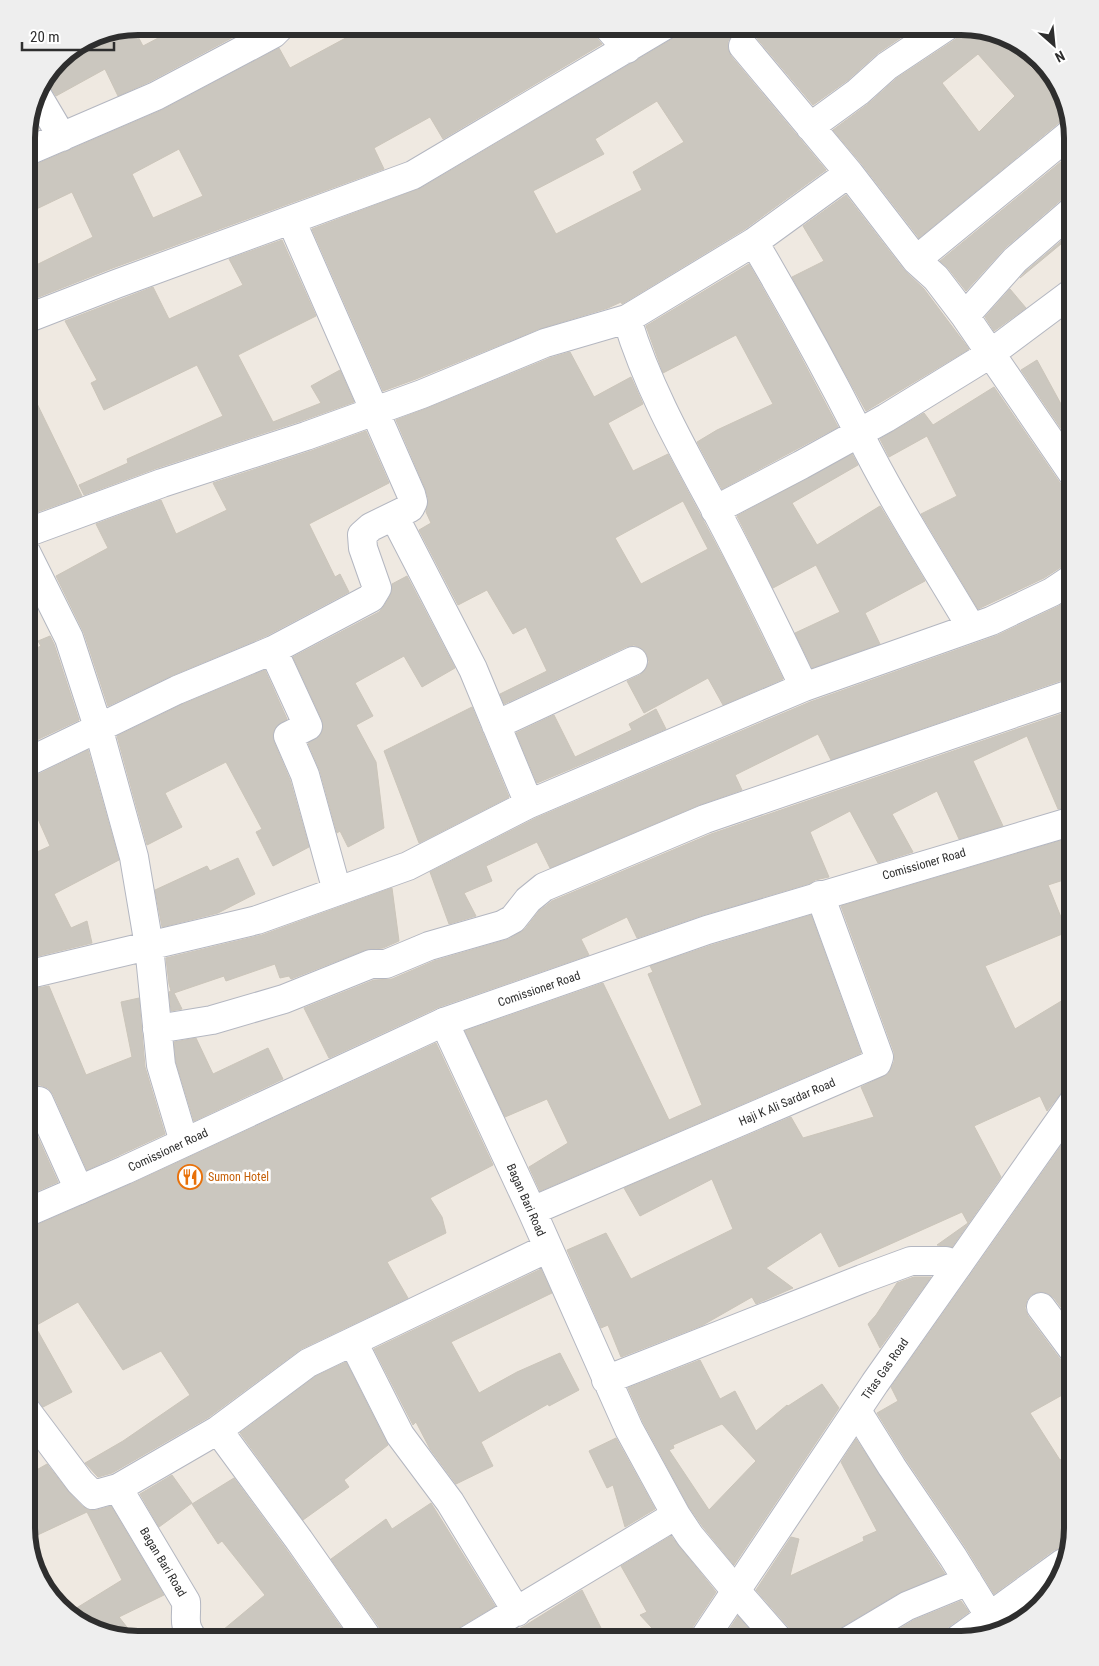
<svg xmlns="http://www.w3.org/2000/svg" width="1099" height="1666" font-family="'Roboto Condensed',sans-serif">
<rect width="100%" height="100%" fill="#efe9e1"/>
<path fill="#cbc7bf" stroke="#cbc5ba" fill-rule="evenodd" d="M181,26H254L149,82L118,96L105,69L56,96L45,80L59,59L95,35L133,27L143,46Z
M368,26H473L480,38L500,26H592L595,36L602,44L443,139L430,117L374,148L384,169L110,269L26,302V270L93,237L72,192L26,214V167L32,166L162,110L279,48L290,68ZM179,149L203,196L153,218L132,174Z
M680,26H918L878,53L848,80L813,105L755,36L748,31H740L733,34L728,41V49L731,56L826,170L745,229L622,304L621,302L608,308L539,329L416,379L383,391L312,229L421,188L672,39L677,34ZM657,101L684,142L633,172L642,190L556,234L533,191L604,154L595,139Z
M962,26H968L1017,41L1031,55L1024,61L1063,100L1067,118L1061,121L919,238L861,163L833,130L868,104L897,78L956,39L961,33ZM978,54L1015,96L979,132L942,83Z
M30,114L39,129L26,135V131Z
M1073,152V195L1063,198L1005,248L966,291L948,268L940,261Z
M846,195L904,270L924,289L969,349L866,411L792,277L824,261L803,226Z
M1073,231V234L1020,278L1026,271Z
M282,240L316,316L238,355L273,422L321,403L311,386L340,370L354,402L301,421L157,468L84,495L79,485L128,463L127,459L223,416L197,365L104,410L91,383L97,380L65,321L153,287L169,319L243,285L229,259Z
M749,264L794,344L838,427L722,489L697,442L717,430L773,404L736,335L663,373L646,326Z
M1010,289L1026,308L994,331L985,317Z
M570,352L594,397L631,377L643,404L608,423L633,471L668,454L728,567L783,679L723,705L708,678L644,713L627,681L640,675L645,670L649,662L647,655L642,649L634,645L626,647L504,704L500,694L547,671L526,627L513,634L487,590L458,605L419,530L431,523L426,512L428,498L425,488L396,420L428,408L550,358ZM683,501L708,549L641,584L615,538Z
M1037,360L1073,426V446L1021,370Z
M26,381L82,496L26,516Z
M994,387L1060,483L1066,488L1071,489L1073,492V562L1064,565L1044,578L978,609L921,514L957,496L927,436L889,457L880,439L924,413L933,425Z
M366,431L389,483L309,524L335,577L340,574L349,592L266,636L171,676L108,706L84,633L56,576L108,548L96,524L161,500L176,534L227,510L213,483L311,451Z
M852,454L858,465L792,503L817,545L880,506L925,581L865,613L880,644L812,668L795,633L840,612L816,565L773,588L737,516Z
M407,576L455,668L422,687L404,656L355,683L373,716L356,725L376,762L384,828L348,847L340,831L337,833L320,771L308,743L321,734L323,728L322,720L293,657L379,612L384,606L390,596L392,590V584Z
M1073,597V678H1068L831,760L818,734L735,775L742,790L699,805L550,868L537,842L486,866L492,881L464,893L476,916L449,924L430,872L536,818L810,702L996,636L1059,606Z
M50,636L54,644L79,720L26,745V653L41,646L38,641Z
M265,670L287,719L275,728L273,734L274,742L290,780L309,847L273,866L256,832L262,829L226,762L165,793L182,827L147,845L117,736L183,704Z
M472,707L509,797L419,843L384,751Z
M656,709L666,729L537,783L516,733L554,715L575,757L632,730L629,724Z
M1073,710V806L1058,809L1027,736L973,761L1003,826L959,839L937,791L892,814L913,852L878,863L850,811L810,832L829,877L815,880L811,883L703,915L637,938L627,917L581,939L589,955L439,1007L329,1058L304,1008L374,980L392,979L434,961L509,939L525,929L539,911L552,901L711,834Z
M88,750L119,860L54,894L71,928L87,921L92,943L26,959V857L50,846L26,792V778L33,777Z
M1073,837V877L1048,885L1067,932L985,966L1015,1029L1073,994V1087L1066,1088L1061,1093L1047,1111L1040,1096L974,1126L1001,1177L952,1247L937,1245L968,1223L962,1212L839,1267L821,1232L766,1268L793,1288L756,1304L752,1297L703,1325L621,1357L608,1325L601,1328L567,1250L606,1233L631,1279L733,1229L712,1179L640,1216L624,1188L791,1117L803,1138L874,1117L861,1087L888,1074L894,1062V1052L841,906Z
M238,858L255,894L218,913L162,927L155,890L207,866L210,871Z
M392,888L399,941L383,948L365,950L291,979L289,976L280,978L275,964L226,981L224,976L174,993L182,1009L171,1011L169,992L171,991L169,984L166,958L262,935Z
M811,915L861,1053L540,1191L529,1167L568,1143L547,1099L505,1117L465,1031L603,983L669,1120L702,1105L648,974L653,972L650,966L712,945Z
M49,986L86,1075L132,1057L121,1002L139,998L145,1067L165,1134L87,1170L53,1094L48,1088L40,1085L32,1087L26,1092V990Z
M196,1038L213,1074L268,1048L283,1079L194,1121L176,1062L174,1042Z
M436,1043L493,1165L430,1198L442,1217L446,1233L387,1262L408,1298L301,1349L209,1417L112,1473L98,1477L85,1463L123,1441L190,1395L161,1351L123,1370L78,1302L35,1326L72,1392L43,1407L33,1396L26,1395V1228L32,1227L131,1184Z
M26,1111L58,1182L26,1196Z
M1073,1129V1323L1054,1298L1047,1293L1039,1292L1031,1295L1027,1300L1025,1308L1028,1316L1060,1359L1066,1364L1073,1365V1389L1030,1413L1060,1460L1073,1452V1528L1067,1548H1061L1054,1550L994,1594L966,1548L905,1458L877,1413L898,1401L891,1387Z
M541,1269L552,1293L451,1342L479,1393L517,1372L560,1353L579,1390L549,1406L548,1404L481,1442L493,1466L456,1484L430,1449L416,1422L413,1425L374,1349Z
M914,1277H931L880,1348L868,1324L876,1315L897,1283Z
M700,1360L720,1399L735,1391L756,1431L787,1405L788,1406L822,1384L839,1408L734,1565L703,1527L689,1507L643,1422L628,1388ZM722,1424L756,1461L709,1510L669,1450L674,1448L673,1445Z
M346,1362L388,1445L344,1480L349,1487L303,1520L240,1433L316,1376Z
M616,1438L655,1509L625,1527L613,1485L607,1488L589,1451Z
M856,1439L945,1574L899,1593L842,1627L837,1632L834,1640H794L791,1630L756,1590L791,1537L799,1539L790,1576L864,1541L863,1537L877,1531L841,1462Z
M47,1464L68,1491L82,1506L90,1510H97L111,1506L164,1595L119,1617L137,1640H131L82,1625L70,1612L122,1580L87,1512L29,1539L26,1528V1476Z
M172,1475L192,1503L159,1527L140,1494Z
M234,1478L286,1549L350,1640H211L265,1595L222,1541L218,1544L192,1504Z
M431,1503L495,1606L460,1627L455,1632L451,1640H422L415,1629L399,1640H384L382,1631L331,1559L386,1519L392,1529Z
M671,1536L716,1592L690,1631L687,1640H663L640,1615L647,1612L621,1566Z
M582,1590L607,1640H499L526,1625Z
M961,1601L969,1612L947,1628L943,1633L942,1640H923L916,1630L899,1640H881L914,1620Z
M738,1616L758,1640H722Z"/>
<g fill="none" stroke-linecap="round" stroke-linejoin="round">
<defs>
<path id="street" d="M607,26L627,49
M743,46L849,173L916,260L936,278L965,316L1073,474
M36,93L62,137
M810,127L858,92L887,66L947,26
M26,152L156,96L273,34L281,26
M754,242C791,305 826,368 859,433C892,500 933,563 971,627
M916,260L1071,133
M965,316L1015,260L1073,210
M26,319L116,284L413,175L664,26
M627,319C648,389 685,453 720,518C749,573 777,630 804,687
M715,510L801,465L886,418L990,354L1073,292
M394,516L473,669L529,804
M26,533L162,483L306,436L422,394L545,343L627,319L754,242L849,173
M26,552L69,638L98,727L134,857L149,946L161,1065L184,1142
M273,650L308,726L288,736L305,775L337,891
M496,725L633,661
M26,763L177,690L273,650L371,598L377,588L363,548L362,535L371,527L410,508L413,502L411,494L291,220
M26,975L257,920L408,866L529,804L804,687L991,621L1052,592L1073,578
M444,1022L532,1211L629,1429L676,1515L690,1536L730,1584L779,1640
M157,1029L212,1020L284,999L371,964H386L429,946L502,925L513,919L528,900L544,887L705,819L1073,693
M39,1101L79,1190
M532,1211L877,1063L879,1057L820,895
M1041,1307L1073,1350
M353,1342L400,1435L450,1502L517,1612
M606,1380L862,1279L911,1261H946L958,1265
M26,1410L80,1482L93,1495L118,1488L218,1430L308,1363L548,1248
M857,1411L892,1467L953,1557L998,1630
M218,1430L299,1540L369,1640
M118,1488L186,1602C187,1619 182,1624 194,1640
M468,1640L676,1515
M850,1640L907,1606L968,1581
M957,1640L1063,1563"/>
<path id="secondary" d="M26,1213L125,1170L444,1022L707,930L1073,821
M703,1640L875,1383L1073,1102"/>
</defs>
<use href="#street" stroke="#b4b7c1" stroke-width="30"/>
<use href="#secondary" stroke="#b4b7c1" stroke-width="30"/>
<use href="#street" stroke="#fff" stroke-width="28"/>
<use href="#secondary" stroke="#fff" stroke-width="28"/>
</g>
<defs>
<symbol id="restaurant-ring" viewBox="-11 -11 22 22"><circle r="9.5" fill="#fff" stroke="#e8710a" stroke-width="1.5"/><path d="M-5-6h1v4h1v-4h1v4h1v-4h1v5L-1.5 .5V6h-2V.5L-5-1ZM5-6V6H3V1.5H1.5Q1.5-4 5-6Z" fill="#e8710a"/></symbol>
</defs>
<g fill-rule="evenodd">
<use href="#restaurant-ring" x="176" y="1163" width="28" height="28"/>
</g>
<g text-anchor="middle" stroke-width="5" stroke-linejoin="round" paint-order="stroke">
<g font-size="12" fill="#2e2e2e" stroke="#fff">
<text transform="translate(924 864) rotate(-16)" y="4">Comissioner Road</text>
<text transform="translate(539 989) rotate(-19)" y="4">Comissioner Road</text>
<text transform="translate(787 1102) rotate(-23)" y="4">Haji K Ali Sardar Road</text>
<text transform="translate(168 1150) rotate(-25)" y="4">Comissioner Road</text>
<text transform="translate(526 1200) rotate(66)" y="4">Bagan Bari Road</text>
<text transform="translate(885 1369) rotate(-55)" y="4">Titas Gas Road</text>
<text transform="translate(163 1562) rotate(59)" y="4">Bagan Bari Road</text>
</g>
<g font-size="12" fill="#c56008" stroke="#fff" text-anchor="start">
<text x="208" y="1181">Sumon Hotel</text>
</g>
</g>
<path d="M0 0H1099V1666H0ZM138 35H961A103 103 0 0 1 1064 138V1528A103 103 0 0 1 961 1631H138A103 103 0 0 1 35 1528V138A103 103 0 0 1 138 35Z" fill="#eee" fill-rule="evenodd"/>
<path fill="none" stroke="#2e2e2e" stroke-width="6" d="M138 35H961A103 103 0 0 1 1064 138V1528A103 103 0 0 1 961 1631H138A103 103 0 0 1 35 1528V138A103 103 0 0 1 138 35Z"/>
<g transform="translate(1054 45) rotate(153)" stroke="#ffffff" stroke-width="4" paint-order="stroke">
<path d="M0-4L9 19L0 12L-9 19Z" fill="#2e2e2e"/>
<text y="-8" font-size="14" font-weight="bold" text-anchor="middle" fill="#2e2e2e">N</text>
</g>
<path d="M22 42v8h92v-8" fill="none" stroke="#2e2e2e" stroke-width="2.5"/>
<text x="30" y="42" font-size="15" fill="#2e2e2e" stroke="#ffffff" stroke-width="4" paint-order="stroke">20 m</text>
</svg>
